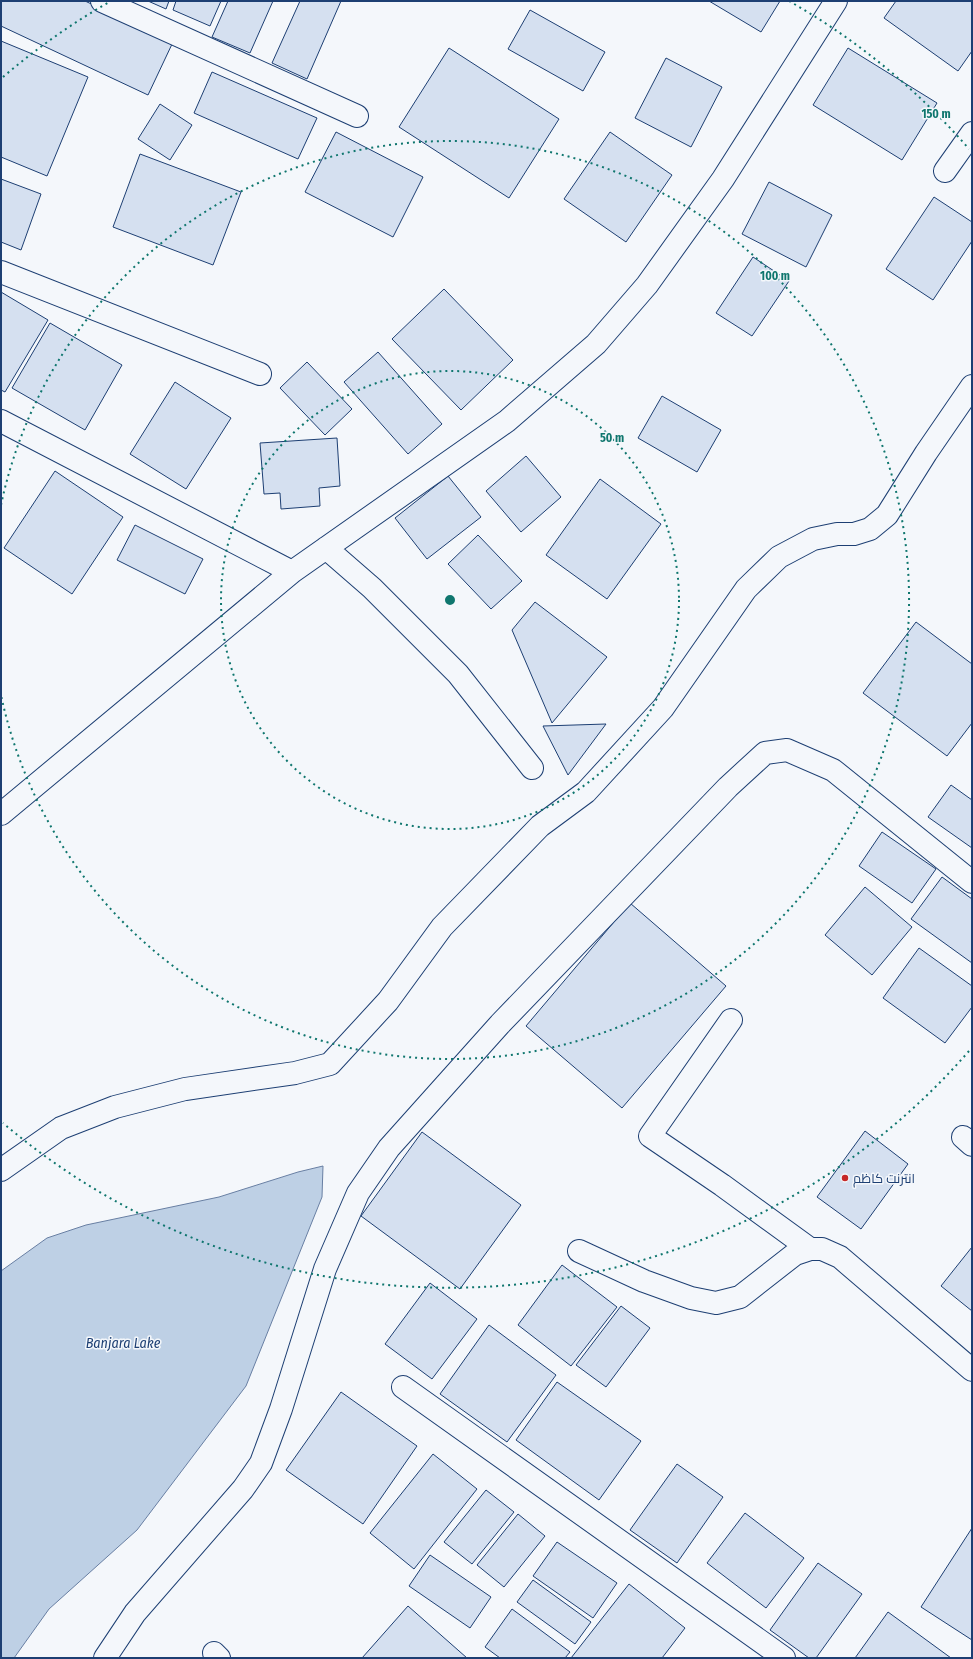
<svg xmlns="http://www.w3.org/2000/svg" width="973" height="1659" font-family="'Fira Sans Condensed',Cairo,sans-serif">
<rect width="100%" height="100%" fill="#f4f7fb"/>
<path fill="#bed0e5" stroke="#687fa3" d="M323,1166L322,1197L246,1386L137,1530L49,1609L14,1658H1V1271L47,1238L86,1225L219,1197L298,1172Z"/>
<path fill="#d5e0f0" stroke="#1d3f73" d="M1,1H85L173,42L148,95L1,26Z
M148,1H169L166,9Z
M176,1H221L210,26L173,10Z
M228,1H273L250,53L212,37Z
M300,1H341L307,79L272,63Z
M709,1H780L761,32Z
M896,1H972V51L958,71L884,18Z
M530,10L605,52L583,91L508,49Z
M1,41L88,77L47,176L1,157Z
M449,48L559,119L509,198L399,127Z
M848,48L937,103L902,160L813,105Z
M666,58L722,87L691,147L635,118Z
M212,72L317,118L298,159L194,113Z
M160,104L192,125L170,160L138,139Z
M336,132L423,177L393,237L305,192Z
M610,132L672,175L626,242L564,199Z
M140,154L241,192L213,265L113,227Z
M1,179L41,194L21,250L1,242Z
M769,182L832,215L806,267L742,234Z
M934,197L972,222V241L933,300L886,269Z
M753,257L789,281L752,336L716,313Z
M444,289L513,360L461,410L392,339Z
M1,292L48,320L5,392L1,390Z
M50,323L122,365L85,430L12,388Z
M378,352L442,424L408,454L344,382Z
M307,362L352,409L325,435L280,388Z
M175,382L231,418L186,489L130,454Z
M662,396L721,430L697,472L638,438Z
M337,438L340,486L319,488L320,506L281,509L280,493L264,494L260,443Z
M526,456L561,497L521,532L486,491Z
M55,471L123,517L72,594L4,548Z
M448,476L481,517L427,559L395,518Z
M600,479L661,524L607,599L546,555Z
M135,525L203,559L185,594L117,560Z
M478,535L522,581L491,609L448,564Z
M535,602L607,657L552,723L512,630Z
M916,622L972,664V723L947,756L863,693Z
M606,724L568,775L543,726Z
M951,785L972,800V848L928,817Z
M882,832L936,869L912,903L859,866Z
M942,877L972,899V963L911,919Z
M865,887L912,927L872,975L825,935Z
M630,903L726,986L622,1108L526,1026Z
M919,948L972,986V1007L945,1043L883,998Z
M865,1131L908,1164L861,1229L817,1197Z
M422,1132L521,1205L460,1289L361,1216Z
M972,1247V1311L941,1286Z
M562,1265L617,1307L571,1366L518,1325Z
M430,1283L477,1319L432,1379L385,1344Z
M621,1306L650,1328L606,1387L576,1365Z
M489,1325L556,1375L507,1442L440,1394Z
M557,1382L641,1441L599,1500L516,1440Z
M341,1392L417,1446L363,1524L286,1470Z
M433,1454L477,1489L414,1569L370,1533Z
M677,1464L723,1497L677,1563L630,1530Z
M486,1490L514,1512L472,1564L444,1542Z
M745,1513L804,1558L766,1608L707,1563Z
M518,1514L545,1536L504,1587L477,1565Z
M972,1528V1640L921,1607Z
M557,1542L617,1583L593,1618L533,1576Z
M430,1555L491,1597L470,1628L409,1586Z
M818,1563L862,1594L816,1658H809L770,1630Z
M533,1580L591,1622L575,1644L517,1602Z
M629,1584L685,1628L662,1658H571Z
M408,1606L467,1658H362Z
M512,1609L570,1652L565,1658H500L485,1647Z
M888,1612L951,1658H855Z"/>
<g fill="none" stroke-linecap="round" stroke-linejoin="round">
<defs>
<path id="minor" d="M102,1L357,116
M945,171L972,133
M1,272L260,374
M1,421L292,572
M326,548L372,588L458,674L532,768
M1,814L292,572L507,421L596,344L647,285L723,179L836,1
M731,1020L650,1136L722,1185L810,1249
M963,1137L972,1145
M1,1170L61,1128L115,1107L185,1089L295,1073L330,1064L388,1001L442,927L540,826L586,792L663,708L746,589L779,557L813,539L837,534H854L870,529L887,515L926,453L972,386
M579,1251L644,1281L691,1298L716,1303L740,1297L795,1254L810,1249H822L840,1257L972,1370
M403,1387L784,1658
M214,1653L219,1658
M105,1658L135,1613L243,1489L261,1463L281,1409L325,1269L358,1193L389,1148L500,1024L728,787L765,753L787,750L833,770L972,882"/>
</defs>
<use href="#minor" stroke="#1d3f73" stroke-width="24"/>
<use href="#minor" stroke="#f4f7fb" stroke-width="22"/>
</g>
<g fill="none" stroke="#0f766e" stroke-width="2" stroke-dasharray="2 4">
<circle cx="450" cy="600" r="229"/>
<path d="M1 505A459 459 0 1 1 1 695"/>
<path d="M969 1051A688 688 0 0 1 3 1123M3 77A688 688 0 0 1 111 1M789 1A688 688 0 0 1 969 149"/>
</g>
<circle fill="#c62828" stroke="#f4f7fb" stroke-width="1.5" cx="845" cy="1178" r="4"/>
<g text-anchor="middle" stroke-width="3" stroke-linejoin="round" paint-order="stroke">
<g font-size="13" fill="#1d3f73" stroke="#f4f7fb" text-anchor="start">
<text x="853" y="1183">انترنت كاظم</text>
</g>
<g font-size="14" font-style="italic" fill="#1d3f73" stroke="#f4f7fb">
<text x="123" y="1348">Banjara Lake</text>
</g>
</g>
<circle cx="450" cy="600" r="6" fill="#0f766e" stroke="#f4f7fb" stroke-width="2"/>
<g font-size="12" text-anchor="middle" font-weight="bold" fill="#0f766e" stroke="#f4f7fb" stroke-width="3" stroke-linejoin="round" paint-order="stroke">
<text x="936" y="118">150 m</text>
<text x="775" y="280">100 m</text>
<text x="612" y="442">50 m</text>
</g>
<rect width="973" height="1659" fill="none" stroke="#1d3f73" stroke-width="4"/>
</svg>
